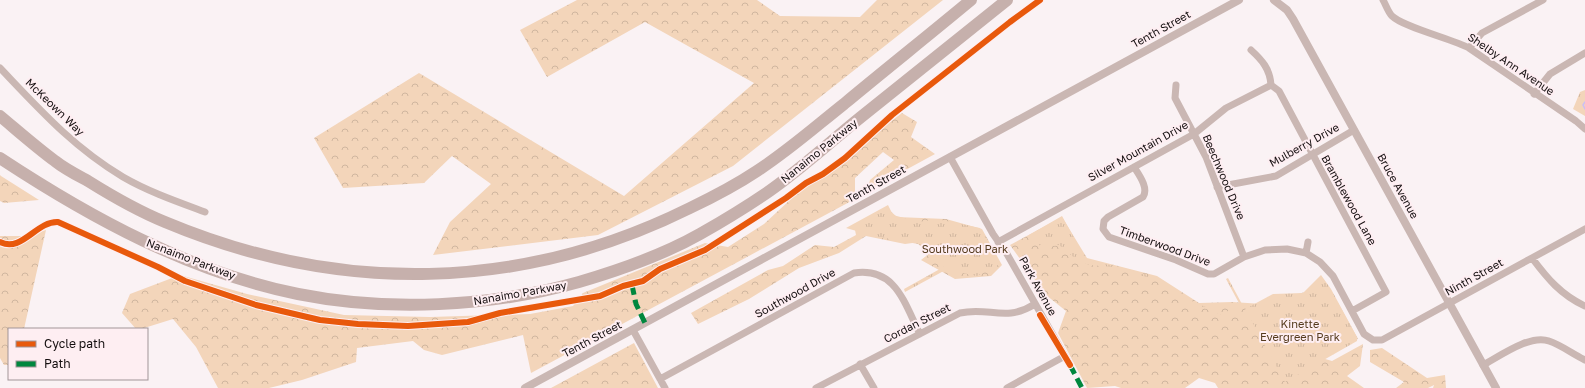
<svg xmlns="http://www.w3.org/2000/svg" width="1585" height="388" font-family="'Golos Text',sans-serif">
<defs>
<pattern id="forest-crowns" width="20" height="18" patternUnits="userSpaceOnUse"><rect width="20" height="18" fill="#f3d5ba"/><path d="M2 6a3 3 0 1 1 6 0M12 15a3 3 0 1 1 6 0" fill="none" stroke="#cfb69f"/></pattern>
<pattern id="park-tufts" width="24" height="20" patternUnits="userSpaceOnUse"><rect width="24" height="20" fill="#f3d5ba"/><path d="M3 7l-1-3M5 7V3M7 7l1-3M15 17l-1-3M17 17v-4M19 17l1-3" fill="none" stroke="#cfb69f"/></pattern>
</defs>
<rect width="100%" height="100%" fill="#faf2f4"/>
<path fill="url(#forest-crowns)" d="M577,0H757L780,16L860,17L877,0H943L733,166L598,235L433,255L450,222L491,184L452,156L424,183L343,188L314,138L419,73L624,196L754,83L645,22L547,77L520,30Z
M902,113L917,122L911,137L935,154L867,191L870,180L894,160L883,152L855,178V199L531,373L523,335L442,355L424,350L413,341L357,348L356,362L302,380L269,388H218L196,347L173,319L141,329H136L122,313L130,294L180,275L247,294L344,315L430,317L530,314L573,306L583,293L705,243L728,247L764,224L805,186Z
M0,175L1,176L39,200L4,203L0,201Z
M886,207L897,217L946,219L982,229L1002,265L991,276L955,279L921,260L930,253L927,241L905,244L866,236L839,253L799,268L749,299L698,324L691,313L768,270L783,266L815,245L834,247L856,235L854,225Z
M1062,217L1087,258L1157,276L1199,303L1232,302L1263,304L1305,292L1338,303L1358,339L1332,350L1305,353L1332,361L1363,344L1360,366L1347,376L1364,388H1218L1215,383L1199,378L1185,388H1121L1115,386L1087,388L1058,333L1066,311L1046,295L1010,245Z
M46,230L24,329H9V365H4L0,358V236H26Z
M634,343L658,388H551Z
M1382,348L1427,378L1445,375L1446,388H1433L1434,385L1428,388H1396L1404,382L1370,362V350Z"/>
<path fill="url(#park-tufts)" d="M1585,90V116L1573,109L1580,92Z
M888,205L893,215L919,222L937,219L980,228L1000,264L977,276L958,272L951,267L905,292L904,289L947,265L918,244L874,236L846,228Z
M1062,216L1087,261C1113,265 1138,270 1162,281C1172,286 1180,294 1190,300C1200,306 1213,309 1224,313L1240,305L1226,279L1228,278L1243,306L1225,316L1188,302L1177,292L1161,283L1136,273L1131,274L1113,267L1089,265L1072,256L1059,245L1046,247L1039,245L1035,237L1029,235Z
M1321,275L1331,289L1357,337V341L1285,382L1245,309L1273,294L1303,293Z"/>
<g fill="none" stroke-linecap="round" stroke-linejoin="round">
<path stroke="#cbbef5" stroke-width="1.5" d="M1585,102L1583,105L1585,109"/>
<path stroke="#cab7b3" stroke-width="7" d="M1383,0C1386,5 1388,12 1392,16C1403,27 1452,39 1469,48L1576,121L1585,129
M1469,48L1482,33L1543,0
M0,68C40,110 73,147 123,177C149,192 178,202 205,212
M1176,85L1175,98L1206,157L1244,257
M1271,85L1279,91L1386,292L1352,311
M1534,94L1550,74L1585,53
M950,157L993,234L1007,254L1070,365
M1134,167C1139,175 1149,188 1143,197L1108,217L1104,221L1103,229L1109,237L1176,260L1208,274H1214L1244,257L1265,250L1287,249L1306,253L1320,262L1333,276L1364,334L1373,340H1382L1585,229
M1217,187L1276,176L1354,130
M998,242L1194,134L1226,108L1271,85C1270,69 1262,60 1251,50
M1306,253L1308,242
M1532,258C1547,278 1561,295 1585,306
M633,330L665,388
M860,364L874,388
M1483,365C1500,356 1530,334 1549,341C1561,345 1573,354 1585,360
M660,379L854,273C896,267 904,303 920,334
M816,388L960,313C989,306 1005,323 1035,304
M1007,388L1065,356"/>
<path stroke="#cab7b3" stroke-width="8" d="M1274,0L1287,10L1293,19L1496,388
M525,388L1239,0"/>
<path stroke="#c6b0ac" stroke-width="12" d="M0,116C18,131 36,147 55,161C65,169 77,175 88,181C112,196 138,211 165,222C339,295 521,292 690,208C713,197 736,185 757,171C788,151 815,127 844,104C886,69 929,35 971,0
M0,158C91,218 190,272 298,294C388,312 490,307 579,282C620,270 663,255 700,234C723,221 746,207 768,192C800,170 830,142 861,117C909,78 958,39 1007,0"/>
<path stroke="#00873e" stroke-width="5" stroke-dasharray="10 5" stroke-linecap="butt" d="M632,285L636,304L645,323
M1070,365L1082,388"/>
<defs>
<path id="cycleway" d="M0,242C22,253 36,221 58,222L158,267L185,281L256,305L320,320L358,324L408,326L468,322L500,313L600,296L623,286L643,281L660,269L705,250L786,198L806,183L823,174L845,158L892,115L1010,22L1040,0
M1040,315L1070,365"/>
</defs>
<use href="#cycleway" stroke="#feeef2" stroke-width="8"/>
<use href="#cycleway" stroke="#e8590c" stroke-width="6"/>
</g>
<g text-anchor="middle" stroke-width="4" stroke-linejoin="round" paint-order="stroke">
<g font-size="11" fill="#150f10" stroke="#feeef2">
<text transform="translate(1161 29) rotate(-29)" y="4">Tenth Street</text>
<text transform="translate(1511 64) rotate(34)" y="4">Shelby Ann Avenue</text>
<text transform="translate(55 107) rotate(44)" y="4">McKeown Way</text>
<text transform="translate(1304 145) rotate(-29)" y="4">Mulberry Drive</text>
<text transform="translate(819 151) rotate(-39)" y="4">Nanaimo Parkway</text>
<text transform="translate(1138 151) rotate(-29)" y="4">Silver Mountain Drive</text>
<text transform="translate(1224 177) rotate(67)" y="4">Beechwood Drive</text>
<text transform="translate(876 184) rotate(-29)" y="4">Tenth Street</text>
<text transform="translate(1398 186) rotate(61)" y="4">Bruce Avenue</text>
<text transform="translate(1349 200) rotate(61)" y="4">Bramblewood Lane</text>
<text transform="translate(1165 246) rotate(20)" y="4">Timberwood Drive</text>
<text transform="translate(191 259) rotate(21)" y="4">Nanaimo Parkway</text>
<text transform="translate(1474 277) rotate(-29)" y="4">Ninth Street</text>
<text transform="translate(1038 286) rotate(61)" y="4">Park Avenue</text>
<text transform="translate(520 293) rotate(-10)" y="4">Nanaimo Parkway</text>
<text transform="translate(795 293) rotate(-29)" y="4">Southwood Drive</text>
<text transform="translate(917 323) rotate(-27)" y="4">Cordan Street</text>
<text transform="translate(592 339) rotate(-28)" y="4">Tenth Street</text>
</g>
<g font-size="11" fill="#553b1e" stroke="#feeef2">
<text x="965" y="253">Southwood Park</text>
<text x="1300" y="328">Kinette<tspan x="1300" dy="13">Evergreen Park</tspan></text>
</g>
</g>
<rect x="8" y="328" width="140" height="52" fill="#feeef2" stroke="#a19598"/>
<rect x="16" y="341" width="20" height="6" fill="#e8590c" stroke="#a19598"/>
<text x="44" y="348" font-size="12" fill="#150f10">Cycle path</text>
<rect x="16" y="361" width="20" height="6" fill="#00873e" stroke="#a19598"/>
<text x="44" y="368" font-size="12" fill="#150f10">Path</text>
</svg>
